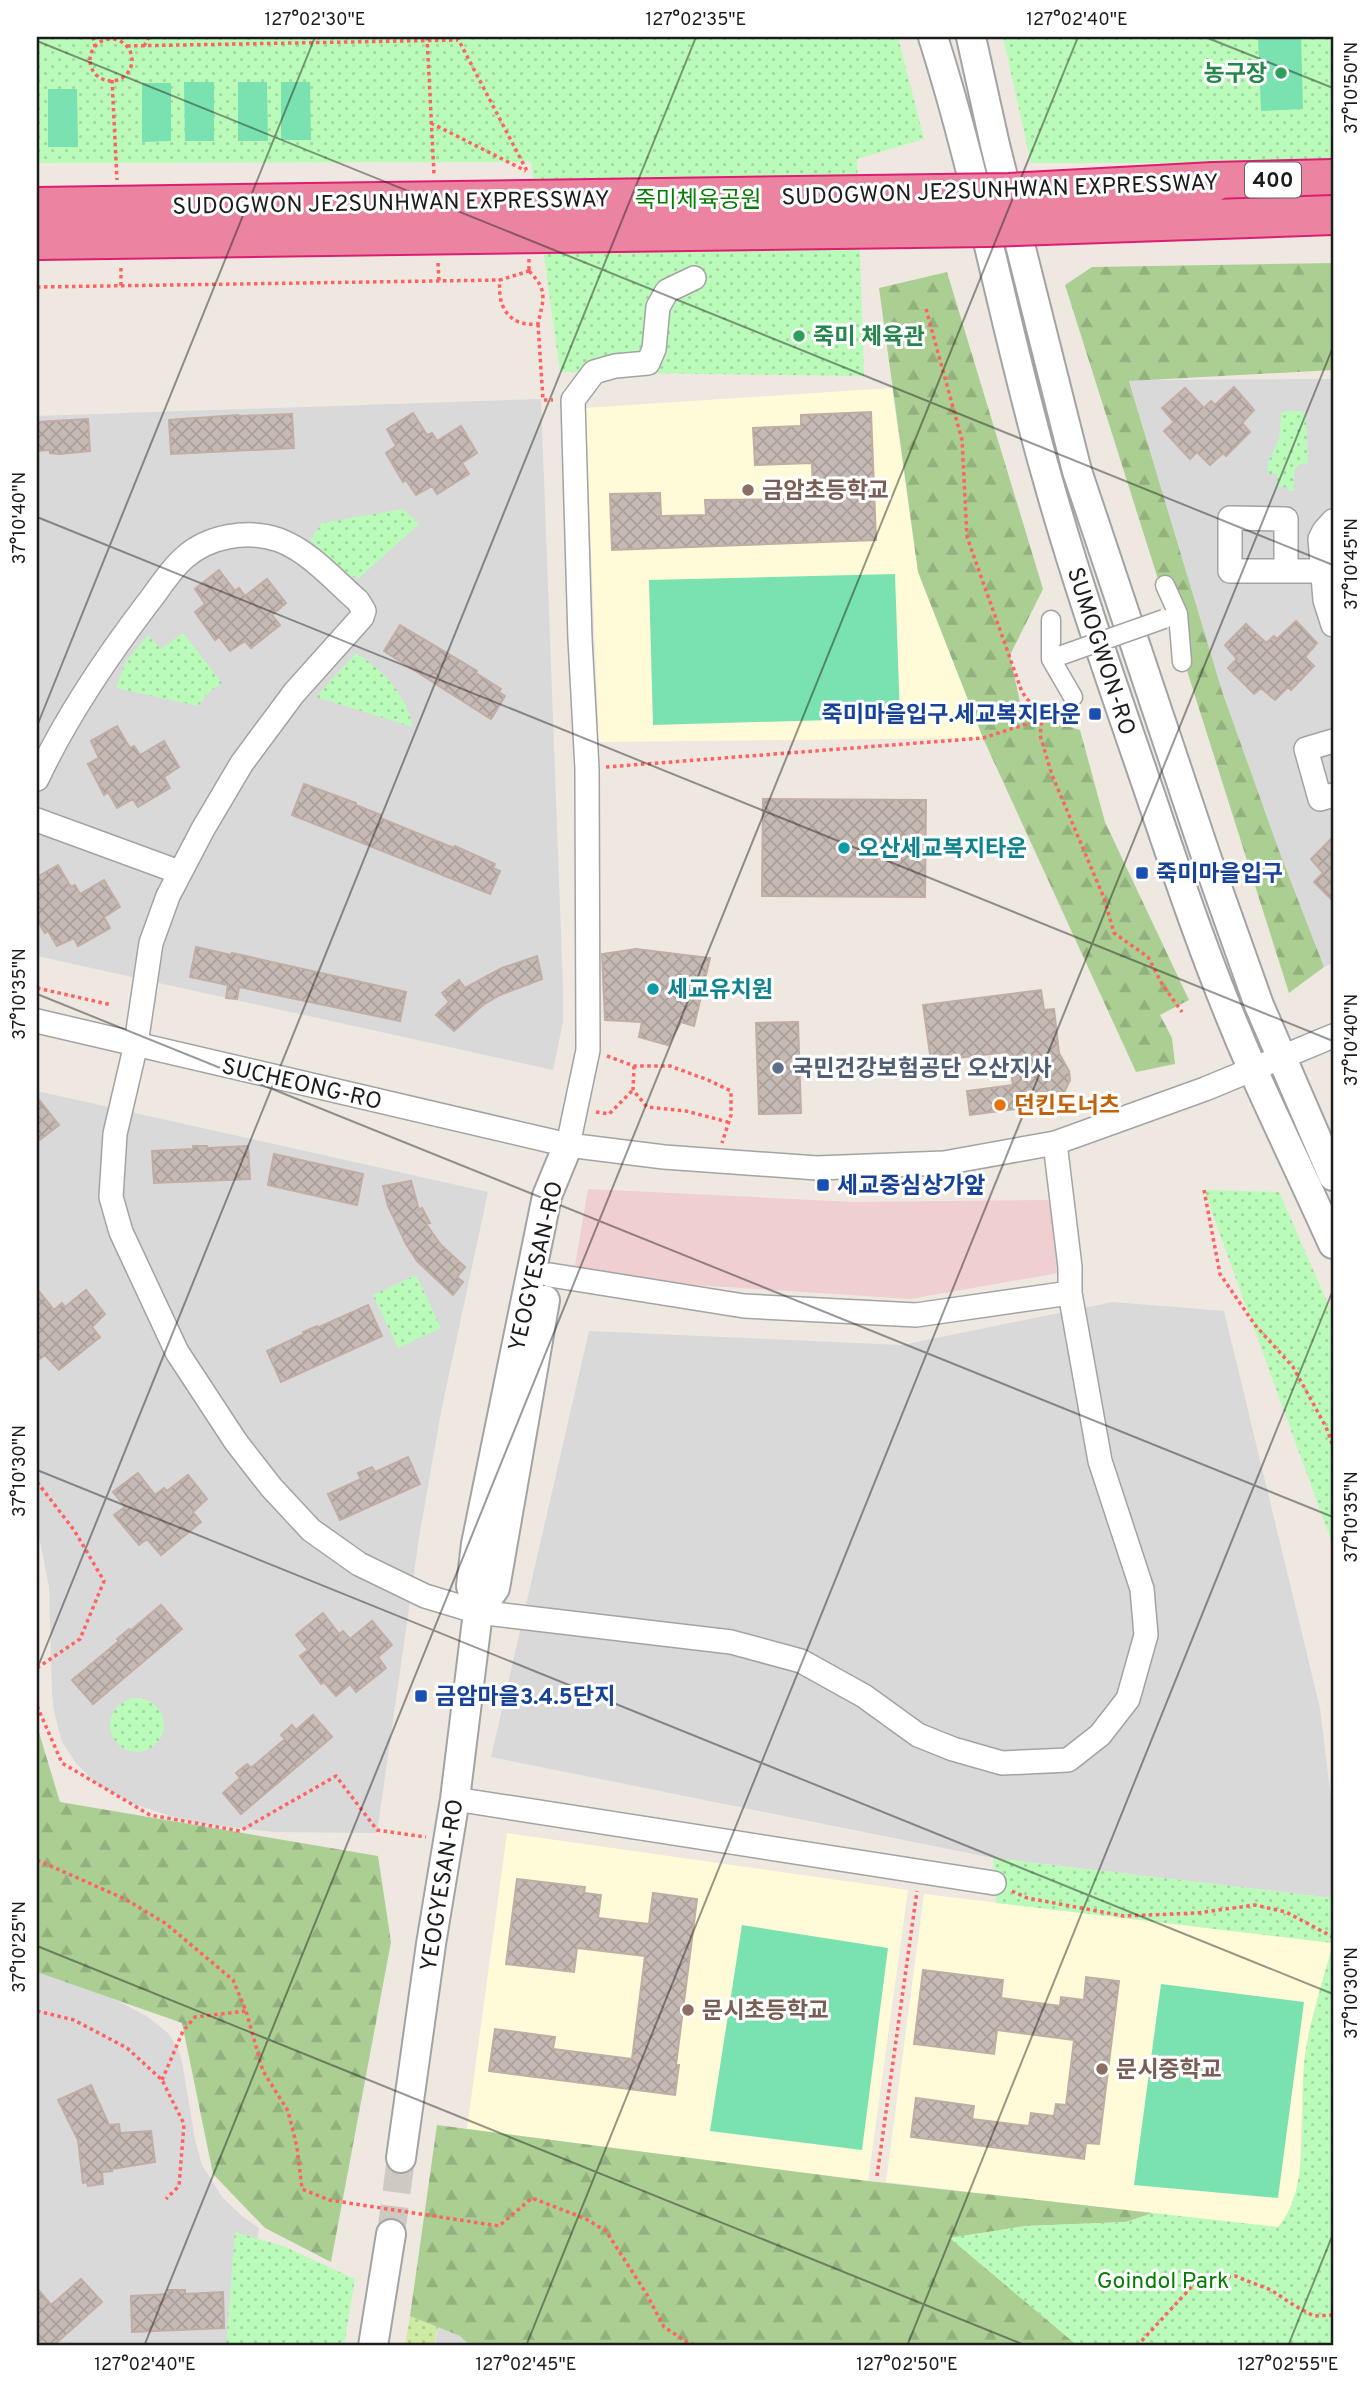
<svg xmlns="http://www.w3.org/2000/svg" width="1370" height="2383" font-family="Overpass,'Noto Sans KR',sans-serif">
<defs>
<pattern id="grass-dots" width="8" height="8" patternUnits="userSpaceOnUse" patternTransform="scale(1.75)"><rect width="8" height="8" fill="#ceeba3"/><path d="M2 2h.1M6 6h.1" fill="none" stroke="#b0c98c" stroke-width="1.8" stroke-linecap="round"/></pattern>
<pattern id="forest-firs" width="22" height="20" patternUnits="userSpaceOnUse" patternTransform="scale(1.75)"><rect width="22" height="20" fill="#abcf93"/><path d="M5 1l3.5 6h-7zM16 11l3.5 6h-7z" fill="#93b17e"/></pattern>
<pattern id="park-dots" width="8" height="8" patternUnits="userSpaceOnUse" patternTransform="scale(1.75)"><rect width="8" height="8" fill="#bbfbba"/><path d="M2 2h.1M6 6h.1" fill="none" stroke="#a0d79f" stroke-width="1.8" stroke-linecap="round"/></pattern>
<pattern id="building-cross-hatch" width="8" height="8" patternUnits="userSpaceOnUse" patternTransform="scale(1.75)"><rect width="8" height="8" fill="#c6bab4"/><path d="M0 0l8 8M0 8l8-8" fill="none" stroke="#aa9f9a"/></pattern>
</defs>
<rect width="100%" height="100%" fill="#eee8e1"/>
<path fill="#dad9d9" d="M1333,379V963L1324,967L1278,848L1222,691L1129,380Z
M541,399L563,986V1022L553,1070L37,956V416Z
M37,1091L488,1192L441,1412L419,1538L377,1833L273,1832L204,1824L173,1817L131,1803L97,1784L76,1763L62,1742L54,1711L52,1693L49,1587L37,1526Z
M1113,1302L1224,1311L1320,1708L1332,1807L1333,1898L993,1858L491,1757L589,1331L902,1345Z
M37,1968L118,2001L148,2017L169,2034L177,2047L182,2061L195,2139L202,2165L223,2198L242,2216L259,2228L238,2346H37Z
M438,2327L460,2336L470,2346H435Z"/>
<path fill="#f0cfd0" d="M588,1189L854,1202L1051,1200L1064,1262L1058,1273L910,1299L573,1277Z"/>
<path fill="#fffbd9" d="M892,388L918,572L983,738L599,742L585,408Z
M507,1833L908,1890L868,2181L467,2129Z
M924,1894L1333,1943L1309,2031L1303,2082L1299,2187L1287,2217L1278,2228L886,2182Z"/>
<path fill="url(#grass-dots)" d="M410,2316L438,2327L434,2346H405Z"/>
<path fill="url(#forest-firs)" d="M1333,263V370L1129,381L1222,691L1278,848L1324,967L1289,993L1065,285L1092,267Z
M947,272L1043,589L1010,655L1022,712L1080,730L1105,822L1189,1000L1160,1015L1172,1038L1175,1064L1136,1072L983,738L918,572L879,288Z
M37,1726L60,1802L378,1856L391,1942L331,2262L265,2228L213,2174L182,2023L37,1972Z
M437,2125L868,2181L1153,2213L1126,2222L1026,2226L950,2238L1078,2346H470L460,2336L410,2316Z"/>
<path fill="url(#park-dots)" d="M37,37H898L924,139L857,159L864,376L560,372L531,162L37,163Z
M1003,37H1333V163H1031Z
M1285,411H1301L1306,415L1308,464H1300L1294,470V491H1288V487H1277V474H1268V463L1279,439L1281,414Z
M403,509L419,524L359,578L350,576L310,540L322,523Z
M183,633L222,683L209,692L198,706L116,688L125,663L148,635L161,649Z
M356,653C384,671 405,693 413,727L316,697Z
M1204,1190L1279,1192L1333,1315V1546Z
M416,1275L441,1328L398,1348L373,1295Z
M110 1725a27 27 0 1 1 54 0a27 27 0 1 1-54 0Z
M993,1858L1333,1898V1943L996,1903Z
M1333,1944V2346H1078L950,2238L1026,2226L1126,2222L1153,2213L1278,2227C1313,2188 1298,2106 1305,2054C1311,2017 1323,1980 1333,1944Z
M235,2232L283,2246L355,2279L344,2346H226Z"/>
<path fill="#7ae1b0" d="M1258,37H1301L1303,109L1261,111Z
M184,82H214V141H185Z
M238,82H267L268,141H238Z
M281,82H310L311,140H281Z
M142,83H171V141L142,142Z
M48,89H77L78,147H48Z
M895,574L900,718L653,725L649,580Z
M742,1925L888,1948L862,2150L710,2131Z
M1161,1984L1304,2002L1278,2198L1134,2185Z"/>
<path fill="url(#building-cross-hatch)" stroke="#c0ada3" stroke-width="2" d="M1234,387L1254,410L1242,423L1250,432L1226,456L1223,453L1210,465L1197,452L1190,459L1164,431L1174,422L1162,408L1185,388L1204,408L1211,401L1215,405Z
M871,412L876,540L612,550L610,494L660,493L661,516L706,515L705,500L813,499L812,463L755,465L753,428L801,426V415Z
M413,413L427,435L432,433L437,441L461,426L477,453L462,463L469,474L437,494L432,486L416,495L406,480L403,482L386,453L396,446L387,429Z
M292,414L294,448L171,454L169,420L238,415V416Z
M88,419L90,451L60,454L50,453V450L37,451V422Z
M219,570L235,591L239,588L245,596L267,579L286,603L272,615L280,625L251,648L245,641L230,651L219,637L215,640L195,612L205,604L195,589Z
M1296,621L1317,643L1305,657L1314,666L1291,690L1288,687L1275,700L1261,688L1254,694L1228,668L1237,659L1225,645L1246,624L1266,643L1274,636L1277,639Z
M400,625L477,671L476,673L501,689L499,692L505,696L491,719L384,651Z
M117,726L130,748L134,746L140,755L164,741L179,767L164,777L170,788L138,807L133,799L117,808L108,792L104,795L88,764L99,758L91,741Z
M304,784L356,803V805L381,815L380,818L454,848L455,846L495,864L493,868L500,871L490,894L292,815Z
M763,799L926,800L925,897L762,896Z
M1333,837V901L1314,882L1323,873L1311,859Z
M58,865L71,887L75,885L80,894L104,880L120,907L104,917L110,928L78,946L74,938L57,946L48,931L45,933L37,920V877Z
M196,947L231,955L232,953L406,992L400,1021L239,987L237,999L226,998L228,985L190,977Z
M636,949L710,958L694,1026L681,1022L668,1045L639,1037L642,1022L605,1020L602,954Z
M537,956L542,979L500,995L483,1005L454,1031L436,1015L449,1002L442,993L459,980L465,988L502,968Z
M1041,990L1044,1010L1054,1009L1059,1053L1069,1071L1070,1080L1063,1095L1054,1098L1055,1104L970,1115L967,1091L1013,1085L1008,1052L931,1061L923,1005Z
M798,1022L801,1113L759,1114L756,1023Z
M37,1097L59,1125L37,1142Z
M193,1146H207V1148L248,1146L250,1179L154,1183L152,1151L193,1149Z
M274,1154L363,1174L357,1205L268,1185Z
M411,1181L419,1210L422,1208L430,1223L426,1224L441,1245L465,1267L457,1277L463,1282L453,1295L417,1261L406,1244L388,1206L383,1186Z
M37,1289L54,1310L62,1303L65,1307L86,1290L105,1314L92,1327L100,1337L59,1370L45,1355L37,1361Z
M368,1305L382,1336L281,1382L267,1351L304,1334L303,1332L317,1326V1328Z
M408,1457L420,1484L340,1520L328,1494L361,1479L358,1473L372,1467L375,1472Z
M138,1473L155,1495L164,1488L167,1491L188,1475L207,1499L193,1512L201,1522L161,1555L147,1539L139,1545L114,1515L125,1507L113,1492Z
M161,1605L182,1629L93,1704L72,1680L119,1641L117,1639L129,1629L130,1631Z
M323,1613L339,1634L343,1631L350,1639L372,1621L392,1645L378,1657L386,1668L356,1692L350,1684L336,1696L324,1682L321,1684L300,1656L308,1650L296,1635Z
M313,1715L332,1737L241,1814L223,1793L240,1778L236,1773L247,1764L251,1768L285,1739L281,1735L292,1725L296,1730Z
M517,1879L585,1887L584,1893L601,1895L598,1918L649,1924L653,1893L697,1899L676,2065H679L675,2095L489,2071L495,2029L555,2037L553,2049L632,2059L645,1956L577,1948L574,1972L506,1964Z
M923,1970L1003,1980L1001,1998L1060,2006L1061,1997L1084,2000L1086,1977L1119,1981L1099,2144L1086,2143L1084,2159L911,2137L916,2098L974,2106L972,2119L1029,2126L1031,2113L1054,2116L1056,2104L1066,2105L1074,2040L997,2030L994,2054L914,2044Z
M91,2085L109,2125L119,2124L120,2133L151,2131L155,2162L112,2169V2171L102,2172L103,2184L88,2186L87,2182L83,2183L78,2140L58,2100Z
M81,2279L102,2302L53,2346H37V2288L51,2305Z
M168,2290H185V2294L223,2292L224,2328L132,2332L131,2296L169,2294Z"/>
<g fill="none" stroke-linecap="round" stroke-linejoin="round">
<path stroke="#cec9c3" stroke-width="28" stroke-dasharray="28 14" stroke-linecap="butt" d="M391,2234L401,2158"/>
<defs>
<path id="pedestrian" d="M1165,585L1178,614L1182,662
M1051,620V659L1073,697"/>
<path id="minor" d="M1333,521L1324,531L1320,539L1325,600L1333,625
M1286,571V519L1230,518V571H1321
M1333,741L1306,749L1320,799L1333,795
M37,779C66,717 106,658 147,604C159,589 170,570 184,558C208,536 248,529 279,540C309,551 334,580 358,601L364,611L362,617L294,693L242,763L203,829L168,896L151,943L136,1044L115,1134L111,1197L121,1232L177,1352L236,1442L271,1487L311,1530L359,1564L425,1596L478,1612L731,1642L801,1661L864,1696L918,1735L953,1749L1002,1763L1068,1760L1100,1735L1128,1699L1146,1635L1142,1589L1100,1461L1070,1293
M37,820L179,872
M37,1021L568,1145L664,1157L817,1168L944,1163L1055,1143L1205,1089L1333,1036
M568,1145L588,1050L587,769L580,639L573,400L594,372L615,366L648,363L654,349L658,307L667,291L694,278
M550,1275L744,1306L916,1315L1070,1293V1267L1055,1143
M455,1799L994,1883"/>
<path id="tertiary" d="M933,37C979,181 1005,331 1047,477C1077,584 1114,689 1150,794C1181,886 1213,980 1253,1070C1279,1128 1307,1186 1333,1244
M971,37L995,145L1077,471L1206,856L1259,1005L1333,1176
M478,1612L495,1588L545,1300
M401,2158L431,1944L455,1799L478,1612L471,1586L476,1544L547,1196L568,1145
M373,2346L391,2234"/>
<path id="motorway" d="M1214,182L1333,179"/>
</defs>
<use href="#pedestrian" stroke="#a3a3a3" stroke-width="21"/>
<use href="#minor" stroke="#a3a3a3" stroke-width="26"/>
<use href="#tertiary" stroke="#a3a3a3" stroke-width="32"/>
<use href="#motorway" stroke="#de1c71" stroke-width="42"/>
<path stroke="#ff6261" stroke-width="3.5" stroke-dasharray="3.5 3.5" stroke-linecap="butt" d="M93,37L95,47
M427,37L434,174
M457,37L527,171
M90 60a21 21 0 1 1 42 0a21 21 0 1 1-42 0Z
M127,46L458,40
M144,46L149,37
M112,80L117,180
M431,123L526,171
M529,259V271
M438,263L439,281
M121,268V286
M529,271C549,291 543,300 538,324C509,327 497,307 500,280Z
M37,287L500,280
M926,309L962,440L967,537L1022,692L1042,719L1040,735L1052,775L1104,898L1114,933L1148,957L1162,984L1182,1012
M538,324L543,400H553
M606,767L983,738L1042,719
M37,988L112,1005
M607,1056L634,1066H670L708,1080L731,1091V1115L722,1143
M634,1066L633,1090L647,1107L686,1111L728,1122
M596,1112L609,1114L633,1090
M1204,1190L1220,1274L1255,1325L1293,1367L1326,1427L1333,1446
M37,1482L74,1530L104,1581L80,1639L37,1668
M37,1706L62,1763L150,1815L240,1831L336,1776L377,1830L426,1837
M37,1860L125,1899L165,1923L233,1980L246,2011L263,2071L288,2111L297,2147L302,2189L329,2200L499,2226L532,2198L586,2219L606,2231L646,2293L664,2327L690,2344L715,2346
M1012,1891L1027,1898L1124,1916L1197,1913L1255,1905L1286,1912L1333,1937
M37,2011L74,2020L127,2048L162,2080L184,2124L179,2186L166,2199
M162,2080L183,2031L195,2017L246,2011
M877,2176L917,1891
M1137,2346L1197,2281L1235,2276L1271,2290L1295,2306L1314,2316L1333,2315"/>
<use href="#pedestrian" stroke="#fff" stroke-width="18"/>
<use href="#minor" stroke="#fff" stroke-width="23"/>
<use href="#tertiary" stroke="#fff" stroke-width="28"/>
<use href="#motorway" stroke="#ea84a1" stroke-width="38"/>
<defs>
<path id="pedestrian-bridge" d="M1062,655L1164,619"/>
<path id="motorway-bridge" d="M37,207L1009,193L1214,182
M37,240L988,227L1333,215"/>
</defs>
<use href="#pedestrian-bridge" stroke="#a3a3a3" stroke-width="21" stroke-linecap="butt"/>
<use href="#motorway-bridge" stroke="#de1c71" stroke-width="42" stroke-linecap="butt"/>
<use href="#pedestrian-bridge" stroke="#fff" stroke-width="18"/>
<use href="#motorway-bridge" stroke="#ea84a1" stroke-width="38"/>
</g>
<path fill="none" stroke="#1c1c1c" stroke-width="2" stroke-opacity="0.45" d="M1205,37L1333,88M37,41L1333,565M37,517L1333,1041M37,726L315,37M37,994L1333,1517M37,1470L1333,1994M37,1669L696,37M37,1946L1027,2346M144,2346L1078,37M526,2346L1333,347M907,2346L1333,1290M1288,2346L1333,2234"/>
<g fill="#2e9e5b" stroke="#fff" stroke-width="2.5">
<circle cx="1281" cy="73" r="7"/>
<circle cx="799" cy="336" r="7"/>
</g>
<g fill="#8d6e63" stroke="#fff" stroke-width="2.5">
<circle cx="748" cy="490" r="7"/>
<circle cx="688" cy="2010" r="7"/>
<circle cx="1102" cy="2069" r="7"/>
</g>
<g fill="#1a4fb4" stroke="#fff" stroke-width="2.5">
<rect x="1088" y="707" width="14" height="14" rx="3.5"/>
<rect x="1135" y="866" width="14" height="14" rx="3.5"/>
<rect x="816" y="1178" width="14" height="14" rx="3.5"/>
<rect x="414" y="1689" width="14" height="14" rx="3.5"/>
</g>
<g fill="#0f9aa8" stroke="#fff" stroke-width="2.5">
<circle cx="844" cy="848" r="7"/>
<circle cx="653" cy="989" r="7"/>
</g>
<circle fill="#5c6f8a" stroke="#fff" stroke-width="2.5" cx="778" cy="1068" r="7"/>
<circle fill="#e8710a" stroke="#fff" stroke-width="2.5" cx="1000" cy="1105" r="7"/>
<g text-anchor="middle" stroke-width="6" stroke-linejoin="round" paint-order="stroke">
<rect fill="#fff" stroke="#606060" stroke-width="2" x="1245" y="162.5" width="56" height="35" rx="5"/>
<g font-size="21" font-weight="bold" fill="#1c1c1c">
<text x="1273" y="187">400</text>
</g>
<g font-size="23" font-weight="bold" fill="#27864d" stroke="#fff" text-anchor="end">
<text x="1267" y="81">농구장</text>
<text x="813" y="344" text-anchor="start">죽미 체육관</text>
</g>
<g font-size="23" fill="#1c1c1c" stroke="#fff">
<text transform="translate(1000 189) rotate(-2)" y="8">SUDOGWON JE2SUNHWAN EXPRESSWAY</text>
<text transform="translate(391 202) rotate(-1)" y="8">SUDOGWON JE2SUNHWAN EXPRESSWAY</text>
<text transform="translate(1102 651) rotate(72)" y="8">SUMOGWON-RO</text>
<text transform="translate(302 1083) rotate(13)" y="8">SUCHEONG-RO</text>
<text transform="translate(535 1266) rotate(-77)" y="8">YEOGYESAN-RO</text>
<text transform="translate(441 1885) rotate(-81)" y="8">YEOGYESAN-RO</text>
</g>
<g font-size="23" fill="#087d06" stroke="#fff">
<text x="698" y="207">죽미체육공원</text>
<text x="1163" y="2288">Goindol Park</text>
</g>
<g font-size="23" font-weight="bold" fill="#785e54" stroke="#fff" text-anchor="start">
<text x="762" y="498">금암초등학교</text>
<text x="702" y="2018">문시초등학교</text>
<text x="1116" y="2077">문시중학교</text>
</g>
<g font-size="23" font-weight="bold" fill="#164399" stroke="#fff" text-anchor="start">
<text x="1081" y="722" text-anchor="end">죽미마을입구.세교복지타운</text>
<text x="1156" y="881">죽미마을입구</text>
<text x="837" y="1193">세교중심상가앞</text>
<text x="435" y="1704">금암마을3.4.5단지</text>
</g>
<g font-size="23" font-weight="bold" fill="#0d838f" stroke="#fff" text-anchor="start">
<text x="858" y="856">오산세교복지타운</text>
<text x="667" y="997">세교유치원</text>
</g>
<g font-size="23" font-weight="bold" fill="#4e5e75" stroke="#fff" text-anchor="start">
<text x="792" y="1076">국민건강보험공단 오산지사</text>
</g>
<g font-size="23" font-weight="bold" fill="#c56008" stroke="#fff" text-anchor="start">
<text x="1014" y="1113">던킨도너츠</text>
</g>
</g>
<rect width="1370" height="2383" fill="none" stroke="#ffffff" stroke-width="77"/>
<rect x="38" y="38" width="1294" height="2306" fill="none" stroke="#1c1c1c" stroke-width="2.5"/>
<g font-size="18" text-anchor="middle" fill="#1c1c1c">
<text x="315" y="25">127°02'30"E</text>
<text x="696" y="25">127°02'35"E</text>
<text x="1077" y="25">127°02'40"E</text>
<text transform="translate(1351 88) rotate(-90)" y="6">37°10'50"N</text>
<text transform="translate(19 518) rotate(-90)" y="6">37°10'40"N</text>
<text transform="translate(1351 564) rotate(-90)" y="6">37°10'45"N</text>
<text transform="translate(19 994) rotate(-90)" y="6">37°10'35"N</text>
<text transform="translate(1351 1040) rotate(-90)" y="6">37°10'40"N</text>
<text transform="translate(19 1471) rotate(-90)" y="6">37°10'30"N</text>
<text transform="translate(1351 1517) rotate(-90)" y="6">37°10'35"N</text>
<text transform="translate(19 1947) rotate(-90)" y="6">37°10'25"N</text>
<text transform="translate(1351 1993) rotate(-90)" y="6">37°10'30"N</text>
<text x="145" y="2370">127°02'40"E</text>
<text x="526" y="2370">127°02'45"E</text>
<text x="907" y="2370">127°02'50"E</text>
<text x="1288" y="2370">127°02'55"E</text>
</g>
</svg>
